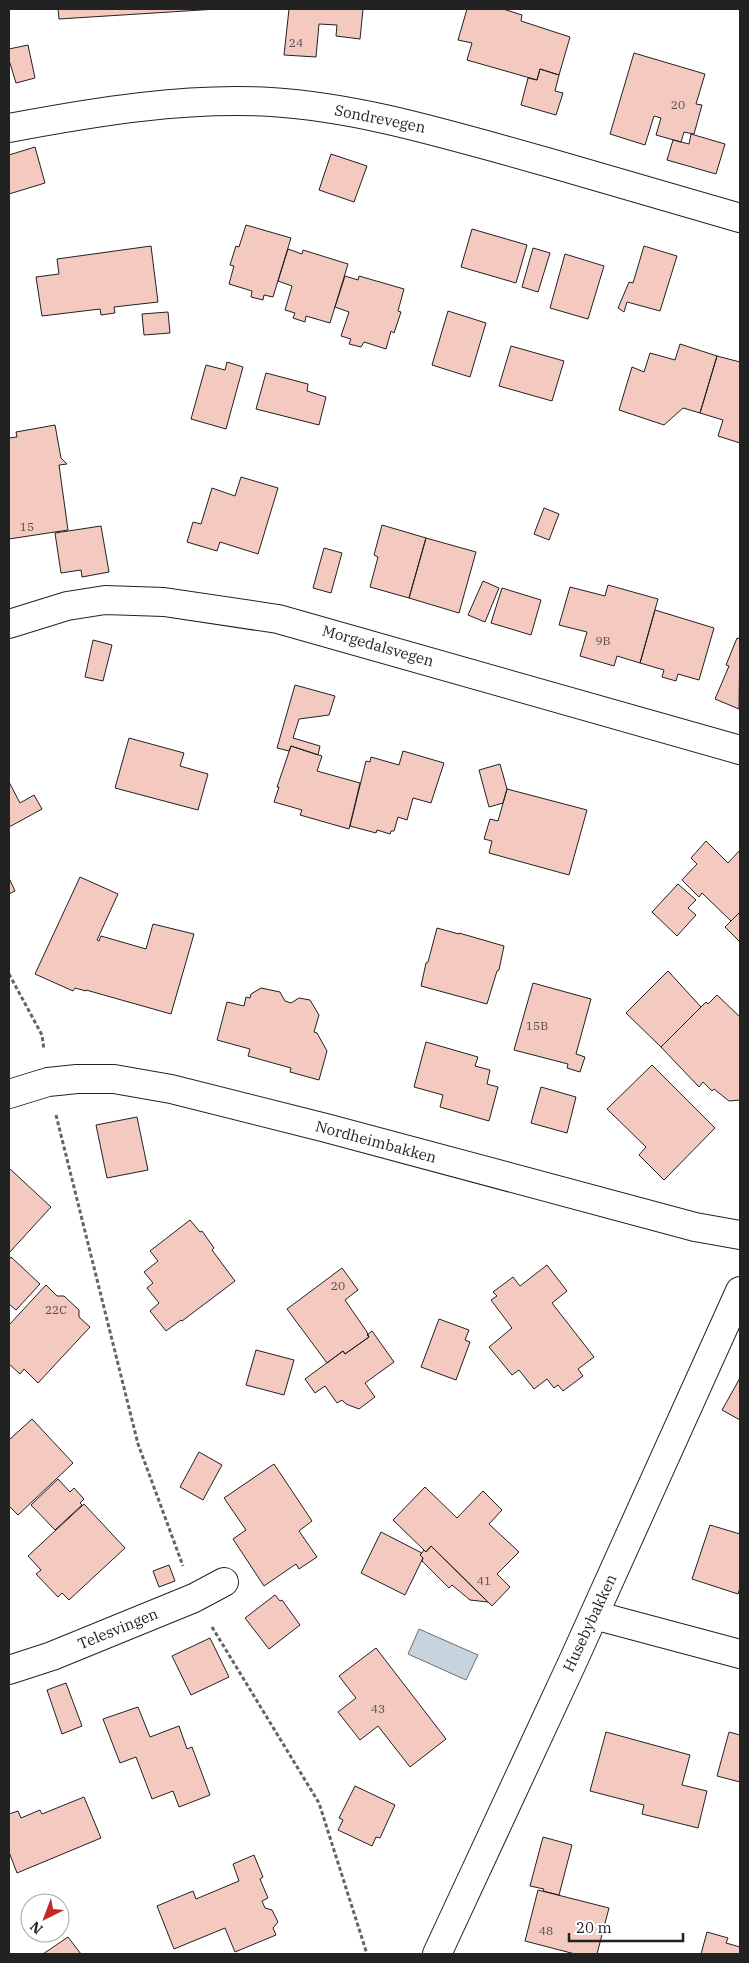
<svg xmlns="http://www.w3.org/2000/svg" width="749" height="1963" font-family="'IBM Plex Serif',serif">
<rect width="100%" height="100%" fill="#fff"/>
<path fill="#c7d3dd" stroke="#6f6f6f" d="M419,1629L478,1655L466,1680L408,1654Z"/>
<path fill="#f3c9c0" stroke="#222" d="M58,9H217L59,19Z
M289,9H363L360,39L336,36L337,25L319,24L316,57L284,55Z
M467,9H503L522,15L521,21L570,37L559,75L540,69L537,80L467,60L472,43L458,40Z
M28,45L35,78L16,83L9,60V49Z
M634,53L705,74L696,104L702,105L694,134L684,132L681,142L656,135L661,118L654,116L645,145L610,134Z
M540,69L559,75L555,91L563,93L556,115L521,105L528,78L537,80Z
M691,134L725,144L716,174L667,160L673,140L689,144Z
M35,147L45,183L9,194V155Z
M331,154L367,166L354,202L319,190Z
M246,225L291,238L273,297L264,295L263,300L251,297L252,291L229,284L234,266L230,265L236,246L239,247Z
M472,229L527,245L516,283L461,267Z
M151,246L158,302L114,307L115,313L101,315L100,309L42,316L36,277L59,274L57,259Z
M644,246L677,256L660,311L627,302L624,312L618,308L629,282L633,283Z
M533,248L550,253L538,292L522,287Z
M288,249L302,254L303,250L348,264L330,323L306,316L305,322L293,318L295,313L285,310L292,286L278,281Z
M565,254L604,266L588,319L550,308Z
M345,276L358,280L359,276L404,289L398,311L401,312L394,333L391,331L386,349L364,342L361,347L349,344L351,339L341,336L349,312L335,307Z
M448,311L486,323L470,377L432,365Z
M168,312L170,333L144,335L142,314Z
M680,344L717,356L700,413L683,408L664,425L619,410L632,367L644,372L650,353L675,360Z
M511,346L564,361L552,401L499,386Z
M717,356L740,362V443L718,436L723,420L700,413Z
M227,362L243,367L226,429L191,419L206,365L225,370Z
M266,373L308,384L307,391L326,397L319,425L256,409Z
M55,425L61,458L67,464L59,465L68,530L9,539V438L17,437L16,432Z
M241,477L278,488L258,554L220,542L217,551L187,542L193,522L201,524L212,488L235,496Z
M544,508L559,514L549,540L534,534Z
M382,525L426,538L409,598L370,587L378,557L374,555Z
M101,526L109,572L82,577L81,570L61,573L55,533Z
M426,538L476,552L459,613L409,598Z
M324,548L342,553L331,593L313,588Z
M483,581L499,588L485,622L468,615Z
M608,585L658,599L640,663L617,656L614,666L580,656L587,632L559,625L570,587L605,596Z
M502,588L541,600L531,635L491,623Z
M655,610L714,628L699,680L678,674L676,681L662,677L664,670L640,663Z
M737,638L740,639L739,709L715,699L729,666L726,665Z
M93,640L112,645L103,681L85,677Z
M295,685L335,696L329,715L299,719L293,738L320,746L318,755L291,746L289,751L277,748Z
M129,738L184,753L180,766L208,774L198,810L115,788Z
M291,746L322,756L317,771L360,783L349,829L300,815L302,810L274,802L279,787H277Z
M403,751L444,763L431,803L413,798L407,820L398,817L394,831H391L390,834L377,830L376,833L350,826L366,761L370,762L371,757L399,765Z
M500,764L507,789L503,803L489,807L479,770Z
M9,782L20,803L34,795L42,809L11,826H9Z
M507,789L587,810L569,875L489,853L492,841L484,839L490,819L498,821Z
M706,841L728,863L740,850V912L731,921L702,893L699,897L682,880L697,864L691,858Z
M80,877L118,894L97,940L99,941L101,936L146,949L153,924L194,934L171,1014L86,990V991L75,988L73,991L35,974Z
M9,878L15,891L9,894Z
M678,884L696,900L688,908L696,915L677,936L652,912Z
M740,912V942L725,927Z
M437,928L459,934V933L504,946L499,970L497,971L487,1004L421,986L426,963L428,962Z
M668,971L701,1007L661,1047L626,1013Z
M533,983L591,999L576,1054L585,1057L580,1072L567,1068L568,1064L514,1050Z
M261,988L280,992L285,1001L291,1003L299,998L310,1000L319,1015L314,1032L317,1033L327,1051L319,1080L290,1072L291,1068L248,1056L250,1049L217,1040L227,1002L244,1006L246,997L250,998L251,994Z
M717,995L740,1017V1100L729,1101L714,1089L712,1091L703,1082L699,1087L661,1047L706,1002L708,1004Z
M426,1042L478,1057L475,1066L490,1070L487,1084L498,1087L489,1121L440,1107L443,1095L414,1087Z
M652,1065L715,1128L664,1180L639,1155L646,1147L607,1109Z
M541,1087L576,1097L567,1133L531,1123Z
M137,1117L148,1170L107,1178L96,1125Z
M9,1168L51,1207L9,1253Z
M190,1220L200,1232L202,1231L214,1248L212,1250L235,1281L182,1321L181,1320L166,1331L150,1311L159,1303L147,1288L153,1283L144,1272L158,1261L150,1251Z
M11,1257L40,1284L16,1310L9,1304V1260Z
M547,1265L567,1291L552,1303L594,1357L578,1369L583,1376L563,1391L558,1385L554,1388L547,1379L534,1389L519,1370L512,1375L489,1347L512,1328L491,1300L497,1296L493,1292L513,1277L520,1286Z
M342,1268L358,1290L345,1300L367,1332L369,1337L345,1354L343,1351L327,1363L287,1309Z
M46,1285L57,1296H64L79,1310V1317L90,1327L38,1383L24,1369L20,1374L9,1364V1325Z
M439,1319L469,1330L465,1340L470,1342L456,1380L421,1367Z
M372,1331L394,1362L365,1383L375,1397L359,1409L346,1404L342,1400L337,1403L325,1386L315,1393L305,1379L343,1351L345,1354L369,1337L367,1335Z
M256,1350L294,1360L284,1395L246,1385Z
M740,1378V1420L722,1410Z
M32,1419L73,1463L18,1515L10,1507L9,1509V1440Z
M199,1452L222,1465L203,1500L180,1487Z
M274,1464L312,1521L299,1531L317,1557L299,1569L296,1564L264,1586L233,1539L246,1530L224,1498Z
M58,1479L70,1492L74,1488L84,1499L80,1503L82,1505L55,1530L31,1505Z
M425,1487L457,1518L483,1491L502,1510L489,1524L519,1552L497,1574L510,1587L492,1606L431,1546L426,1552L393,1520Z
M84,1504L125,1548L69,1600L62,1593L58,1597L36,1574L41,1570L28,1556Z
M710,1525L740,1534V1588L738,1594L692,1579Z
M381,1532L422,1553L420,1555L423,1558L405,1595L361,1573Z
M431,1546L488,1602L470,1600L452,1585L449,1588L422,1561L423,1558L420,1555L424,1550L426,1552Z
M169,1565L175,1581L159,1587L153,1571Z
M275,1595L280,1601L282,1600L300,1625L269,1649L245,1618Z
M210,1638L229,1677L191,1695L172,1656Z
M376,1648L446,1739L410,1767L378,1726L360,1740L338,1712L356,1698L339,1676Z
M66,1683L82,1726L62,1734L47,1690Z
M138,1707L150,1737L179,1726L187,1749L192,1747L210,1795L179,1807L173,1791L152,1799L136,1757L120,1763L103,1719Z
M606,1732L690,1755L682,1785L707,1791L698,1828L642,1814L644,1805L590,1791Z
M729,1732L740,1735V1782L717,1776Z
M355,1786L395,1805L380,1838L376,1837L372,1846L338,1830L343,1820L339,1818Z
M84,1797L101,1838L17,1873L9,1852V1814L18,1811L21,1818L40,1810L42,1814Z
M543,1837L572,1845L559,1895L543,1891L544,1889L530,1886Z
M254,1855L263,1877L260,1879L268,1898L262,1901L265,1908L272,1910L278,1922L273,1928L276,1935L235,1952L225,1928L174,1949L157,1906L193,1891L196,1899L239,1881L233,1864Z
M538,1890L609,1908L597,1954H575L525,1941Z
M707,1932L728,1938L726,1943L740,1947V1954H701Z
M68,1937L81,1954H43Z"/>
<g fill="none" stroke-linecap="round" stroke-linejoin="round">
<defs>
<path id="minor" d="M9,128C94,112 185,97 271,102C351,107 428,129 504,150C583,172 662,195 740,218
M9,624L67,606L105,600L164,602L278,619L740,750
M9,1094L48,1082L77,1079H114L171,1089L326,1128L695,1227L740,1235
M594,1615L740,1654
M9,1670L52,1656L194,1598L224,1582
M437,1954L574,1659L740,1291"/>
</defs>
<use href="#minor" stroke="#222" stroke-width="30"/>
<path stroke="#646464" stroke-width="3" stroke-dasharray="4 2.5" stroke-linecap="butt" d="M9,974L42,1035L44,1050
M56,1115L138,1444L183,1566
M212,1627L319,1803L367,1954"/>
<use href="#minor" stroke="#fff" stroke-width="28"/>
</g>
<g text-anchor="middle" stroke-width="4" stroke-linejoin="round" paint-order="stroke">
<g font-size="12" fill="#564c4a">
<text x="296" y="47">24</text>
<text x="678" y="109">20</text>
<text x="27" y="531">15</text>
<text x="603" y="645">9B</text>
<text x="537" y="1030">15B</text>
<text x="338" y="1290">20</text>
<text x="56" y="1314">22C</text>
<text x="484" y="1585">41</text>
<text x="378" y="1713">43</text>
<text x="546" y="1935">48</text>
</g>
<g font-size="15" fill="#222" stroke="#fff">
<text transform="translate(380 119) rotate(11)" y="5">Sondrevegen</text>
<text transform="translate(378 646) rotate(16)" y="5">Morgedalsvegen</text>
<text transform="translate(376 1142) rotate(15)" y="5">Nordheimbakken</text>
<text transform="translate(590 1623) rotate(-65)" y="5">Husebybakken</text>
<text transform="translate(118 1629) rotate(-22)" y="5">Telesvingen</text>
</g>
</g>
<rect width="749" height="1963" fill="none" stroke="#222222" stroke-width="20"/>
<g transform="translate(45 1918) rotate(222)"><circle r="24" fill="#ffffff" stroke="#a7a7a7"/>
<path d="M0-4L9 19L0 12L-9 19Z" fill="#c62828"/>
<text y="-8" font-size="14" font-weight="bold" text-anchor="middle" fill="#222222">N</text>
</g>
<path d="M569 1933v8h114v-8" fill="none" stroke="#222222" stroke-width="2.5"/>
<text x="576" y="1933" font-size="15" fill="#222222" stroke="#ffffff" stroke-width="4" paint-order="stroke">20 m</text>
</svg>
